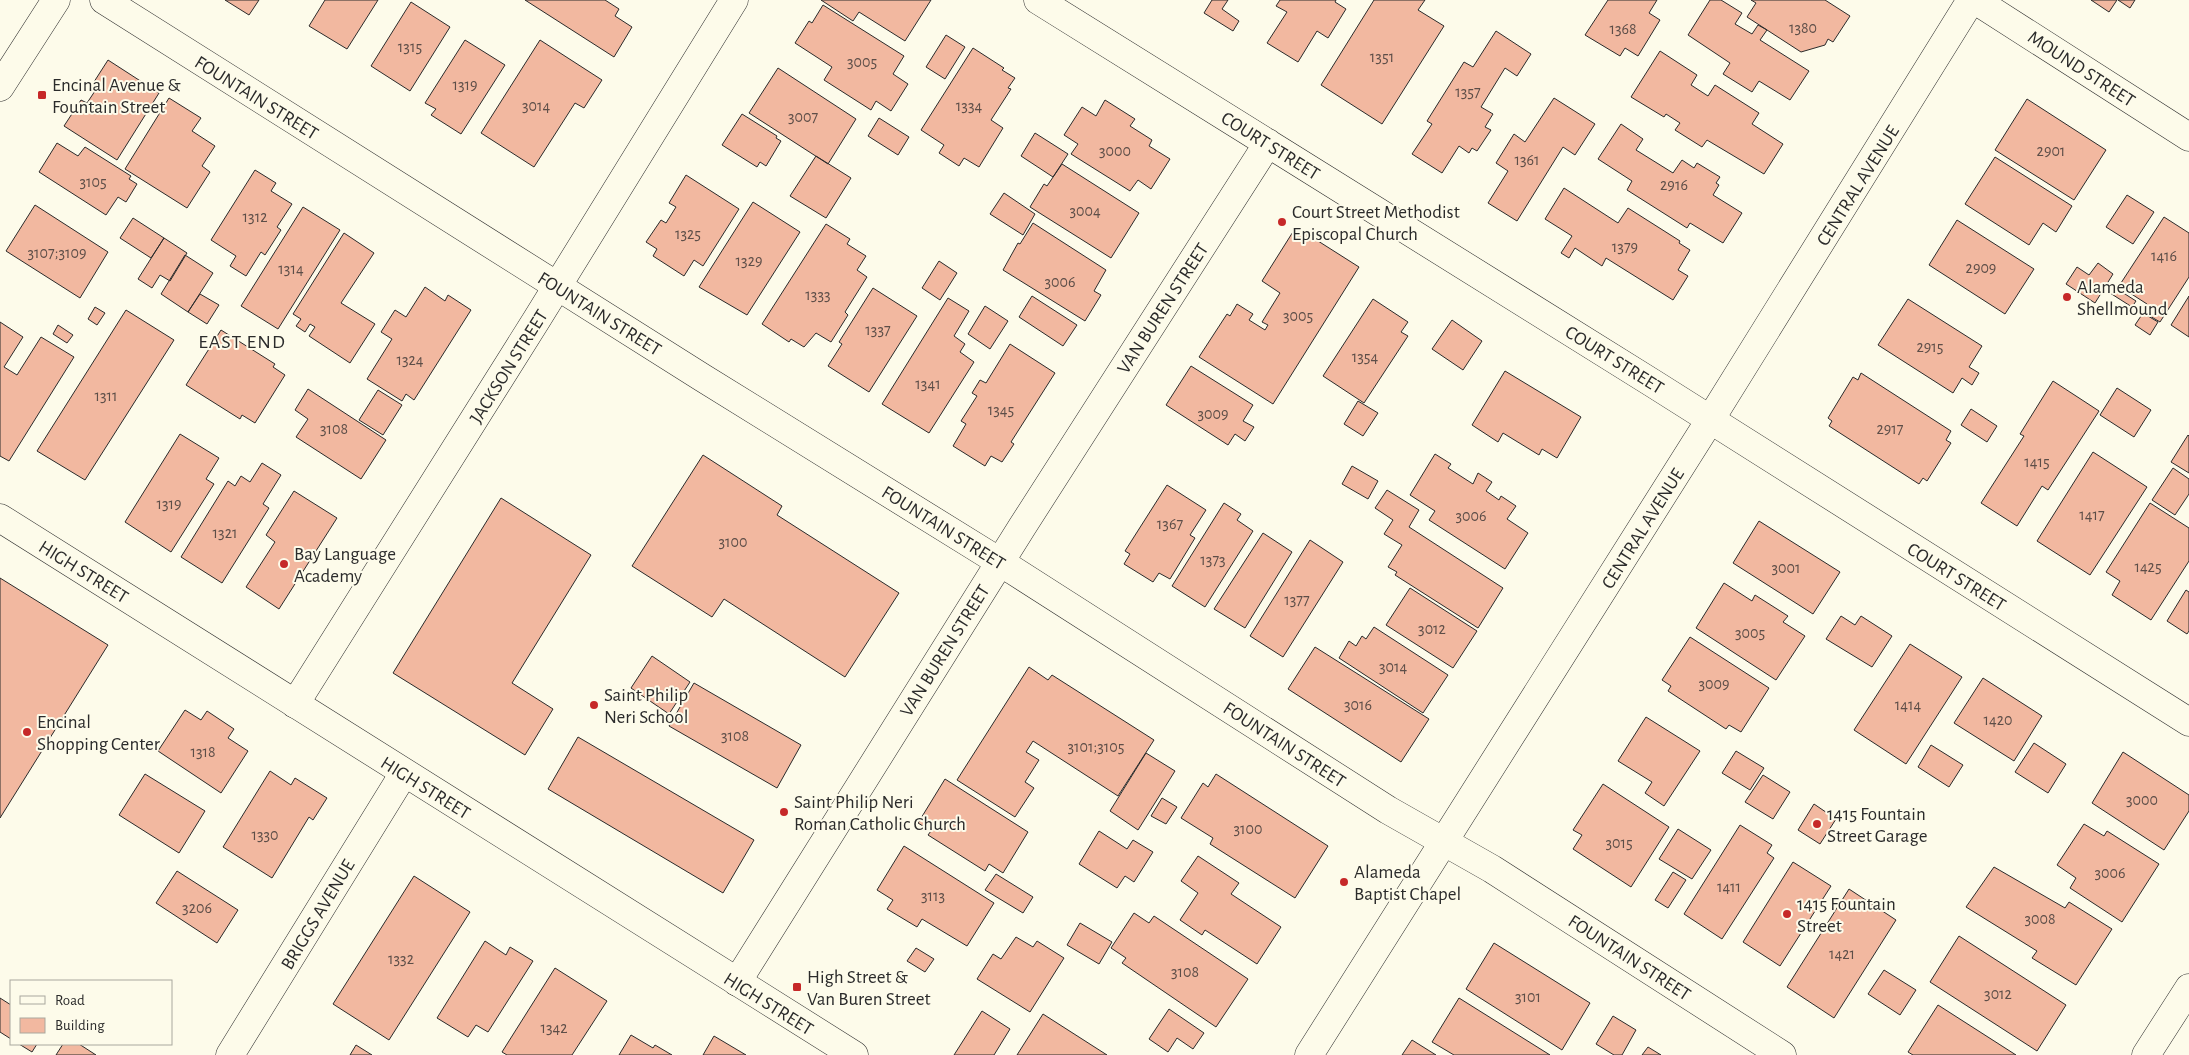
<svg xmlns="http://www.w3.org/2000/svg" width="2189" height="1055" font-family="'Alegreya Sans',sans-serif">
<rect width="100%" height="100%" fill="#fdfbea"/>
<path fill="#f2b8a0" stroke="#2b2b2b" d="M225,0H259L249,15Z
M325,0H378L347,49L309,26Z
M525,0H605L619,9L615,16L632,27L614,57Z
M821,0H931L905,41L859,12L853,21Z
M1212,0H1228L1222,9L1239,21L1233,31L1204,13Z
M1280,0H1336L1335,2L1346,9L1328,38L1317,31L1298,62L1267,43L1287,12L1276,6Z
M1374,0H1425L1418,10L1444,26L1382,124L1321,85Z
M1608,0H1657L1649,13L1660,20L1638,56L1625,48L1620,56L1585,35Z
M1710,0H1721L1742,13L1735,24L1752,34L1758,25L1767,30L1760,40L1809,71L1790,100L1759,81L1752,92L1723,74L1730,63L1688,35Z
M1751,0H1825L1850,16L1833,42L1828,39L1825,45L1801,52L1747,17L1756,3Z
M2091,0H2117L2109,12Z
M2118,0H2135L2130,8Z
M411,2L450,27L410,91L371,66Z
M823,5L904,56L893,74L908,84L891,111L876,101L871,110L824,80L832,67L795,43L809,21L812,23Z
M1496,31L1531,54L1517,76L1505,68L1481,107L1493,114L1485,127L1491,130L1477,151L1472,148L1469,153L1459,146L1442,173L1412,154L1432,124L1427,121L1464,62L1473,67Z
M946,35L965,47L945,79L926,67Z
M465,40L505,65L461,134L431,115L436,109L425,103Z
M540,40L602,80L584,108L575,103L534,167L481,133Z
M973,48L1004,68L1002,70L1015,78L1008,88L1011,89L991,120L1003,128L979,167L964,158L959,166L939,153L944,145L921,130Z
M1660,51L1697,75L1691,85L1708,96L1715,85L1759,113L1752,124L1783,144L1764,174L1707,140L1702,147L1675,130L1680,123L1666,114L1664,117L1631,97Z
M108,60L159,93L117,160L64,126L81,100L87,103L97,88L92,85Z
M778,68L856,119L828,164L749,113Z
M169,98L201,118L192,131L215,146L202,166L210,172L187,208L125,169Z
M1554,98L1595,124L1575,155L1563,147L1517,221L1488,203L1508,171L1496,163L1514,134L1525,142Z
M2027,99L2106,150L2074,200L1995,150Z
M1105,100L1135,119L1130,126L1152,140L1149,146L1170,159L1151,189L1138,180L1130,191L1071,154L1078,144L1064,135L1082,107L1096,116Z
M742,114L777,136L776,138L781,141L766,166L760,162L757,167L722,145Z
M879,118L909,137L898,155L868,136Z
M1621,124L1643,139L1636,150L1673,173L1682,160L1694,168L1697,163L1720,177L1716,183L1719,185L1713,195L1742,213L1723,243L1690,223L1687,228L1627,190L1632,181L1598,159Z
M1035,133L1068,154L1053,177L1021,156Z
M57,143L78,156L85,147L131,176L129,179L137,184L126,202L118,197L106,215L39,172Z
M816,156L851,178L826,218L790,196Z
M1995,157L2072,206L2056,232L2043,223L2029,245L1965,204Z
M1062,164L1139,213L1111,258L1030,207L1044,184L1047,186Z
M255,170L276,183L271,191L292,204L277,227L281,230L265,255L261,252L246,276L230,266L236,256L211,240Z
M686,175L739,209L703,266L694,260L684,276L653,256L657,249L646,242L661,220L666,223L676,207L669,203Z
M1564,188L1618,223L1628,208L1680,241L1679,243L1690,250L1678,270L1688,276L1673,300L1606,258L1602,266L1575,248L1569,258L1561,253L1572,236L1545,219Z
M1004,193L1035,214L1023,235L990,214Z
M2127,195L2154,212L2133,244L2106,227Z
M753,202L800,232L747,315L699,287Z
M35,205L108,252L80,298L6,251Z
M303,207L340,230L278,329L241,306Z
M2164,217L2189,233V277L2160,322L2143,312L2147,304L2119,286Z
M133,218L164,238L151,258L120,238Z
M1957,220L2034,269L2005,314L1929,265Z
M1033,223L1106,270L1094,291L1101,295L1085,321L1003,270L1018,243L1020,244Z
M826,224L850,239L847,244L866,256L857,270L867,277L845,312L848,315L831,342L816,333L804,347L791,339L789,342L762,324Z
M1296,227L1359,267L1273,404L1199,357L1227,314L1230,316L1237,304L1253,314L1249,320L1265,330L1268,325L1262,322L1280,293L1262,281Z
M344,233L374,253L341,303L375,324L350,363L309,336L315,327L310,324L305,332L296,326L301,319L293,314Z
M164,238L187,253L170,281L160,275L152,288L138,279Z
M185,255L213,273L188,312L161,294Z
M939,261L957,273L940,300L922,288Z
M2098,263L2113,274L2095,303L2066,284L2077,267L2089,275Z
M425,287L445,301L448,295L471,310L414,400L406,394L402,401L367,379L392,339L381,332L395,310L406,317Z
M2114,287L2136,301L2132,307L2110,293Z
M873,288L917,316L869,392L828,366L842,344L839,342Z
M200,294L219,305L207,324L188,312Z
M1032,296L1077,325L1063,346L1019,317Z
M2189,296V337L2171,325Z
M948,298L969,311L954,336L965,344L960,352L974,362L929,433L882,404Z
M1373,299L1408,322L1401,332L1408,336L1364,403L1323,376Z
M1908,299L1982,346L1969,367L1979,373L1972,385L1962,378L1953,393L1878,345Z
M985,306L1008,321L990,349L968,334Z
M95,307L105,313L97,325L88,319Z
M126,310L174,340L85,480L37,451Z
M2143,313L2158,322L2150,335L2135,325Z
M1452,320L1482,341L1463,370L1432,349Z
M0,322L23,337L4,367L17,375L41,337L74,357L9,461L0,456Z
M58,325L73,335L67,343L53,334Z
M221,330L275,364L273,367L285,375L255,423L242,415L240,419L186,385Z
M1010,344L1055,373L1011,442L1014,444L1002,462L991,456L985,466L953,446L966,424L961,421L977,396L972,393L980,380L986,383Z
M1191,366L1253,405L1243,421L1254,427L1245,441L1235,434L1228,445L1166,405Z
M1505,371L1581,417L1557,458L1542,449L1539,455L1503,433L1498,442L1472,425Z
M1861,373L1951,431L1946,440L1951,443L1927,481L1923,478L1919,484L1829,426L1832,421L1828,418L1853,377L1858,380Z
M2053,381L2099,411L2048,490L2042,486L2017,526L1981,503L2024,436L2020,434Z
M2117,388L2151,410L2134,437L2100,415Z
M308,389L386,440L361,479L296,437L308,419L295,410Z
M378,390L402,405L383,435L359,420Z
M1358,401L1378,413L1363,436L1344,424Z
M1971,409L1997,426L1987,442L1961,425Z
M180,434L219,458L206,479L214,484L171,552L125,522Z
M2188,435L2189,436V473L2171,462Z
M2093,452L2147,487L2090,575L2037,541Z
M1435,454L1451,464L1448,468L1473,484L1478,473L1492,482L1486,491L1499,500L1501,496L1516,506L1507,519L1528,533L1505,569L1429,520L1435,511L1410,495Z
M703,455L782,506L777,515L899,593L845,677L724,599L712,617L632,566Z
M262,463L281,475L263,504L269,508L222,583L181,557L228,481L235,486L241,476L250,482Z
M1352,466L1378,481L1368,499L1342,484Z
M2173,468L2189,479V494L2175,515L2152,500Z
M1167,485L1206,510L1190,535L1195,538L1170,579L1159,573L1153,582L1124,564L1130,554L1125,551Z
M1387,490L1419,510L1409,527L1503,588L1478,628L1395,575L1397,572L1388,567L1402,545L1384,534L1393,520L1375,508Z
M294,491L337,518L279,609L246,587L275,542L266,535Z
M501,498L591,555L512,683L553,709L525,755L393,673Z
M1224,503L1241,514L1237,520L1253,531L1205,607L1172,586Z
M2150,503L2189,528V561L2151,620L2112,595L2120,581L2106,572Z
M1759,521L1840,572L1813,614L1733,563Z
M1263,533L1292,552L1245,628L1214,609Z
M1310,540L1343,562L1283,657L1250,636Z
M0,578L108,645L0,818Z
M1724,583L1752,601L1755,595L1788,616L1783,622L1805,636L1776,680L1696,628Z
M1410,588L1477,631L1453,668L1386,625Z
M2186,590L2189,592V631L2187,634L2167,621Z
M1841,616L1855,625L1861,616L1892,636L1872,667L1826,639Z
M1374,627L1448,675L1423,713L1339,658L1349,641L1356,646L1362,636L1366,639Z
M1690,637L1769,688L1741,732L1729,725L1726,729L1668,691L1671,686L1662,680Z
M1910,644L1962,677L1906,764L1854,730Z
M1315,647L1429,719L1401,762L1288,689Z
M652,656L690,682L669,714L631,688Z
M1029,667L1048,680L1052,675L1154,740L1118,796L1033,741L1026,752L1039,760L1025,782L1034,788L1015,817L957,780Z
M1983,678L2042,716L2014,761L1954,723Z
M694,683L801,745L777,788L669,726Z
M185,710L201,720L207,711L234,729L228,738L248,751L221,793L158,751Z
M1646,717L1700,751L1664,806L1645,793L1652,782L1618,761Z
M578,737L754,840L723,893L548,789Z
M2034,743L2066,764L2048,793L2015,772Z
M1931,745L1963,765L1949,787L1918,767Z
M1736,751L1764,768L1750,790L1722,773Z
M2123,752L2189,795V811L2164,850L2092,803Z
M1146,753L1175,771L1138,830L1110,811Z
M270,771L291,785L295,778L327,798L313,820L309,817L272,878L223,847Z
M145,774L205,811L179,853L119,815Z
M1216,774L1328,846L1295,898L1210,844L1213,838L1181,818L1203,783L1208,787Z
M1763,775L1790,792L1773,819L1745,802Z
M945,779L1028,832L1003,873L989,864L985,871L928,835L931,831L918,823Z
M1603,784L1669,827L1631,887L1573,849L1582,835L1573,830Z
M1162,798L1177,807L1166,824L1151,816Z
M1814,804L1836,819L1820,844L1798,830Z
M2084,824L2104,836L2107,831L2159,864L2122,922L2070,888L2076,878L2057,865Z
M1740,825L1772,845L1767,853L1774,858L1722,939L1684,914Z
M1678,829L1711,850L1692,879L1659,859Z
M1099,831L1127,849L1133,840L1153,852L1134,882L1125,876L1117,888L1079,864Z
M904,846L994,903L967,946L922,919L917,927L887,909L893,900L877,890Z
M1198,856L1239,883L1231,894L1281,927L1257,964L1205,930L1202,935L1180,920L1198,893L1181,881Z
M1793,862L1831,886L1780,966L1743,942Z
M1994,867L2065,908L2069,902L2112,929L2076,985L2032,958L2037,951L1966,907Z
M177,871L238,910L217,943L156,903Z
M1673,872L1686,880L1668,908L1655,900Z
M996,874L1033,897L1023,913L985,890Z
M414,876L470,912L389,1040L333,1004Z
M1849,889L1896,920L1834,1018L1787,987Z
M1134,913L1149,923L1154,916L1248,979L1216,1027L1122,963L1126,958L1111,948Z
M1080,923L1112,942L1099,964L1067,945Z
M1959,936L2066,1005L2037,1051L1930,982Z
M1016,937L1033,947L1037,941L1064,958L1030,1012L977,979L993,954L1001,959Z
M485,941L506,955L510,947L533,961L488,1032L476,1025L468,1037L437,1018Z
M1494,943L1590,1003L1562,1050L1466,989Z
M916,948L934,959L925,972L907,961Z
M555,968L607,1001L572,1055H507L502,1052Z
M1884,970L1916,990L1900,1015L1868,994Z
M0,998L11,1005V1039L0,1032Z
M1459,998L1550,1055H1454L1432,1042Z
M1938,1005L2016,1055H1913L1908,1052Z
M1169,1009L1204,1033L1193,1049L1177,1038L1168,1052L1149,1039Z
M982,1011L1010,1029L994,1055H954Z
M1043,1014L1107,1055H1017Z
M1613,1016L1636,1030L1622,1055H1614L1596,1044Z
M631,1035L653,1048L655,1045L672,1055H619Z
M714,1036L746,1055H703Z
M1412,1040L1436,1055H1402Z
M19,1044H37L32,1052Z
M63,1044H79L96,1055H56Z
M356,1045L372,1055H350Z
M1648,1047L1661,1055H1642Z"/>
<g fill="none" stroke-linecap="round" stroke-linejoin="round">
<defs>
<path id="street" d="M104,0L703,378L1000,562L1388,810L1492,869L1782,1055
M1038,0L1654,384L2189,722
M1975,0L2189,137
M295,704L537,319L734,0
M737,982L1022,527L1268,143
M230,1055L404,773"/>
<path id="secondary" d="M0,87L56,0
M0,518L854,1055
M1309,1055L1710,420L1971,0
M2146,1055L2189,988"/>
</defs>
<use href="#street" stroke="#2b2b2b" stroke-width="29"/>
<use href="#secondary" stroke="#2b2b2b" stroke-width="29"/>
<use href="#street" stroke="#fdfbea" stroke-width="28"/>
<use href="#secondary" stroke="#fdfbea" stroke-width="28"/>
</g>
<g fill="#c62828" stroke="#fdfbea" stroke-width="2">
<rect x="37" y="90" width="10" height="10" rx="2.5"/>
<circle cx="1282" cy="222" r="5"/>
<circle cx="2067" cy="297" r="5"/>
<circle cx="284" cy="564" r="5"/>
<circle cx="594" cy="705" r="5"/>
<circle cx="27" cy="732" r="5"/>
<circle cx="784" cy="812" r="5"/>
<circle cx="1817" cy="824" r="5"/>
<circle cx="1344" cy="882" r="5"/>
<circle cx="1787" cy="914" r="5"/>
<rect x="792" y="982" width="10" height="10" rx="2.5"/>
</g>
<g text-anchor="middle" stroke-width="4" stroke-linejoin="round" paint-order="stroke">
<g font-size="16" fill="#5d4e48">
<text x="1803" y="33">1380</text>
<text x="1623" y="34">1368</text>
<text x="410" y="52">1315</text>
<text x="1382" y="62">1351</text>
<text x="862" y="67">3005</text>
<text x="465" y="90">1319</text>
<text x="1468" y="97">1357</text>
<text x="536" y="111">3014</text>
<text x="969" y="111">1334</text>
<text x="803" y="122">3007</text>
<text x="1115" y="156">3000</text>
<text x="2051" y="156">2901</text>
<text x="1527" y="165">1361</text>
<text x="93" y="187">3105</text>
<text x="1674" y="190">2916</text>
<text x="1085" y="216">3004</text>
<text x="255" y="222">1312</text>
<text x="688" y="239">1325</text>
<text x="1625" y="252">1379</text>
<text x="57" y="258">3107;3109</text>
<text x="2164" y="261">1416</text>
<text x="749" y="266">1329</text>
<text x="1981" y="273">2909</text>
<text x="291" y="274">1314</text>
<text x="1060" y="287">3006</text>
<text x="818" y="300">1333</text>
<text x="1298" y="321">3005</text>
<text x="878" y="335">1337</text>
<text x="1930" y="352">2915</text>
<text x="1365" y="362">1354</text>
<text x="410" y="365">1324</text>
<text x="928" y="389">1341</text>
<text x="106" y="401">1311</text>
<text x="1001" y="415">1345</text>
<text x="1213" y="419">3009</text>
<text x="334" y="434">3108</text>
<text x="1890" y="434">2917</text>
<text x="2037" y="467">1415</text>
<text x="169" y="509">1319</text>
<text x="2092" y="520">1417</text>
<text x="1471" y="521">3006</text>
<text x="1170" y="529">1367</text>
<text x="225" y="538">1321</text>
<text x="733" y="547">3100</text>
<text x="1213" y="565">1373</text>
<text x="2148" y="572">1425</text>
<text x="1786" y="573">3001</text>
<text x="1297" y="605">1377</text>
<text x="1432" y="634">3012</text>
<text x="1750" y="638">3005</text>
<text x="1393" y="672">3014</text>
<text x="1714" y="689">3009</text>
<text x="1358" y="710">3016</text>
<text x="1908" y="710">1414</text>
<text x="1998" y="725">1420</text>
<text x="735" y="741">3108</text>
<text x="1096" y="752">3101;3105</text>
<text x="203" y="757">1318</text>
<text x="2142" y="805">3000</text>
<text x="1248" y="834">3100</text>
<text x="265" y="840">1330</text>
<text x="1619" y="848">3015</text>
<text x="2110" y="878">3006</text>
<text x="1729" y="892">1411</text>
<text x="933" y="901">3113</text>
<text x="197" y="913">3206</text>
<text x="2040" y="924">3008</text>
<text x="1842" y="959">1421</text>
<text x="401" y="964">1332</text>
<text x="1185" y="977">3108</text>
<text x="1998" y="999">3012</text>
<text x="1528" y="1002">3101</text>
<text x="554" y="1033">1342</text>
</g>
<g font-size="19" fill="#2b2b2b" stroke="#fdfbea">
<text transform="translate(2082 68) rotate(33)" y="7">MOUND STREET</text>
<text transform="translate(257 97) rotate(32)" y="7">FOUNTAIN STREET</text>
<text transform="translate(1271 145) rotate(32)" y="7">COURT STREET</text>
<text transform="translate(1857 185) rotate(-58)" y="7">CENTRAL AVENUE</text>
<text transform="translate(1162 308) rotate(-57)" y="7">VAN BUREN STREET</text>
<text transform="translate(600 313) rotate(32)" y="7">FOUNTAIN STREET</text>
<text transform="translate(1615 359) rotate(32)" y="7">COURT STREET</text>
<text transform="translate(508 366) rotate(-58)" y="7">JACKSON STREET</text>
<text transform="translate(944 527) rotate(32)" y="7">FOUNTAIN STREET</text>
<text transform="translate(1642 528) rotate(-58)" y="7">CENTRAL AVENUE</text>
<text transform="translate(84 571) rotate(32)" y="7">HIGH STREET</text>
<text transform="translate(1957 576) rotate(32)" y="7">COURT STREET</text>
<text transform="translate(944 650) rotate(-58)" y="7">VAN BUREN STREET</text>
<text transform="translate(1285 744) rotate(33)" y="7">FOUNTAIN STREET</text>
<text transform="translate(426 787) rotate(32)" y="7">HIGH STREET</text>
<text transform="translate(317 914) rotate(-59)" y="7">BRIGGS AVENUE</text>
<text transform="translate(1630 957) rotate(33)" y="7">FOUNTAIN STREET</text>
<text transform="translate(769 1003) rotate(32)" y="7">HIGH STREET</text>
</g>
<g font-size="19" fill="#2b2b2b" stroke="#fdfbea" text-anchor="start">
<text x="52" y="91">Encinal Avenue &amp;<tspan x="52" dy="22">Fountain Street</tspan></text>
<text x="1292" y="218">Court Street Methodist<tspan x="1292" dy="22">Episcopal Church</tspan></text>
<text x="2077" y="293">Alameda<tspan x="2077" dy="22">Shellmound</tspan></text>
<text x="294" y="560">Bay Language<tspan x="294" dy="22">Academy</tspan></text>
<text x="604" y="701">Saint Philip<tspan x="604" dy="22">Neri School</tspan></text>
<text x="37" y="728">Encinal<tspan x="37" dy="22">Shopping Center</tspan></text>
<text x="794" y="808">Saint Philip Neri<tspan x="794" dy="22">Roman Catholic Church</tspan></text>
<text x="1827" y="820">1415 Fountain<tspan x="1827" dy="22">Street Garage</tspan></text>
<text x="1354" y="878">Alameda<tspan x="1354" dy="22">Baptist Chapel</tspan></text>
<text x="1797" y="910">1415 Fountain<tspan x="1797" dy="22">Street</tspan></text>
<text x="807" y="983">High Street &amp;<tspan x="807" dy="22">Van Buren Street</tspan></text>
</g>
<g font-size="20" letter-spacing="1" fill="#2b2b2b" stroke="#fdfbea">
<text x="242" y="348">EAST END</text>
</g>
</g>
<rect x="10" y="980" width="162" height="65" fill="#fdfbea" stroke="#a9a89e"/>
<rect x="20" y="996" width="25" height="8" fill="#fdfbea" stroke="#a9a89e"/>
<text x="55" y="1005" font-size="15" fill="#2b2b2b">Road</text>
<rect x="20" y="1018" width="25" height="15" fill="#f2b8a0" stroke="#a9a89e"/>
<text x="55" y="1030" font-size="15" fill="#2b2b2b">Building</text>
</svg>
